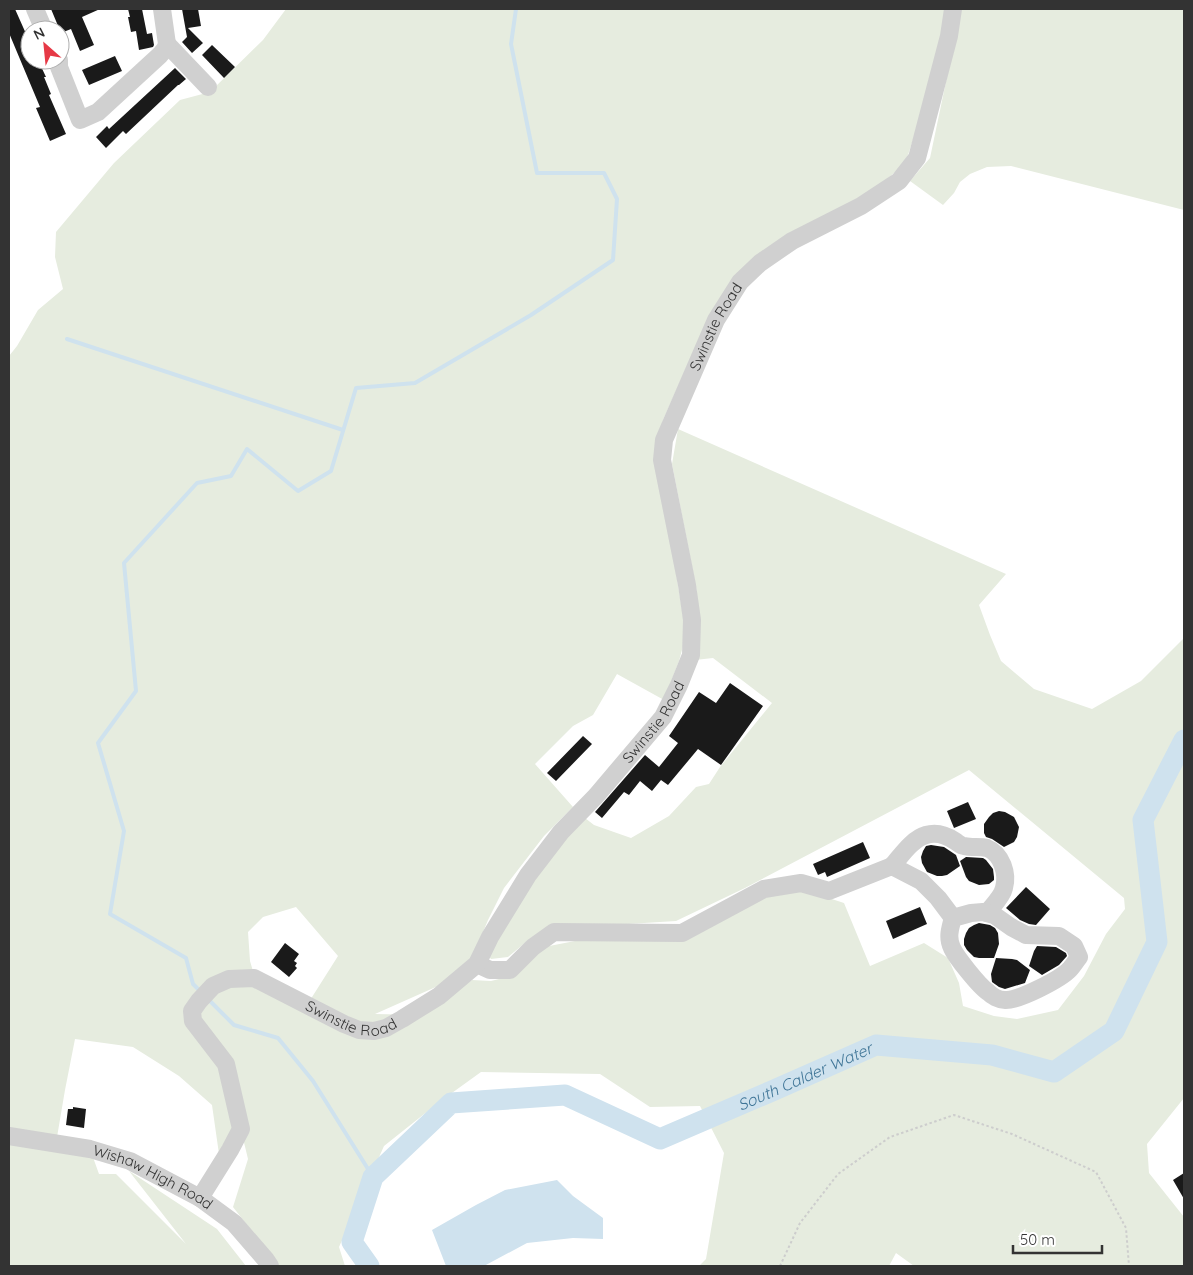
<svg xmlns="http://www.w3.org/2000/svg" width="1193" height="1275" font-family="Quicksand,sans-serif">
<rect width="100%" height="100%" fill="#fff"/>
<path fill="#e6ecdf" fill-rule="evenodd" d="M286,9H945L940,44L920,118L908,155L901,167L880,185L828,216L789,233L691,357L663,420L657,455L686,635L679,661L664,700L617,674L593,715L573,726L535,764L573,807L544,836L504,888L488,920L473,956L438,986L375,1014L422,1015L472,980L491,981L515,975L544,947L575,941L634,940L752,901L798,888L844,903L870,966L924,943L948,958L959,983L963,1006L994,1016L1017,1019L1058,1010L1084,976L1106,934L1125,909L1124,898L969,770L745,888L676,921L612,925L532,937L508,957L491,959L487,954L546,860L585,818L594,825L631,838L669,816L696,787L709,784L720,767L772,703L713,658L695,660L698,645L697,592L672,464L678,429L1006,574L979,605L990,635L1001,661L1034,689L1092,709L1141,681L1184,638V1098L1147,1144L1149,1173L1184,1217V1266H914L896,1253L889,1266H699L706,1259L724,1153L700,1106L650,1107L600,1074L481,1072L438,1103L384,1146L339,1247L345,1266H279L233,1207L248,1159L241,1130L219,1154L212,1105L179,1076L133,1047L75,1039L65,1090L56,1143L90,1149L99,1174H116L186,1244L129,1171L217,1229L246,1266H9V356L17,346L38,310L63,289L55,257L56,232L114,163L180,100L210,92L263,40ZM296,907L338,956L307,1005L255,978L250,961L248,932L263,917Z
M959,9H1184V210L1011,166L987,167L970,174L960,182L954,193L943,205L910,181L930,158L952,53Z"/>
<path fill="#cfe2ee" d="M557,1180L573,1196L603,1218V1239L573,1238L527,1243L484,1266H446L432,1230L476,1205L505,1190Z"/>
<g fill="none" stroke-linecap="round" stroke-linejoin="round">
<path stroke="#cfe2ee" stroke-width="4" d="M67,339L343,430
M202,993L193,984L186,958L110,914L124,831L98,743L136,691L124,563L197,483L231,476L247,449L298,491L331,471L356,388L415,383L531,315L613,260L617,199L604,173H537L511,44L516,9
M208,999L234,1025L278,1038L313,1081L373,1177"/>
<path stroke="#cfe2ee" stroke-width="21" id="s1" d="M369,1266L352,1242L373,1177L451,1103L565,1095L660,1139L772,1091L876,1045L992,1055L1054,1072L1114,1031L1157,942L1143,820L1184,740"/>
</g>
<path fill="#1a1a1a" d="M9,9H15L27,36L30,46V60H38L46,77H44L51,94L49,95L66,134L50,141L36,108L40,107L9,33Z
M51,9H100L82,17L94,45L80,51L71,29L61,33Z
M128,9H142L147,34L152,33L154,45L153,47L139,50L136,31L131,32L128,17H130Z
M182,9H198L201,26L188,28L203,43L192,53L182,42L187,37Z
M212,45L235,67L224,78L202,55Z
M115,56L122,71L89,85L82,70Z
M175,68L186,79L179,85H178L126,134L123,131L106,148L96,137L107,126L109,129Z
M730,683L763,706L721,765L698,749L668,785L661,780L652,791L640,781L629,795L624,792L602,818L595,812L645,755L659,767L678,743L669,736L699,692L716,703Z
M583,736L592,744L556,781L547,773Z
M968,802L976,819L954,828L947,811Z
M999,811L1005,812L1014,817L1019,827L1017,837L1014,842L1004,847L992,839L986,837L984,833V824L989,817L993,813Z
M863,842L870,858L827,877L825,872L818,875L813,864Z
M931,845L944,847L956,855L960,866L947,875L942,876H937L927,872L922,863L921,857L923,851L926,846Z
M966,857L983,858L986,860L993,869L994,877V880L989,884L979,885L969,881L966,877L960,861Z
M1026,887L1050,909L1036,925L1029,924L1020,920L1006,908Z
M920,907L927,924L893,939L886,921Z
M979,923L990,925L995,928L998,933L999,944L994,958H979L974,957L967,950L964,945V939L966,933L969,928L974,925Z
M285,943L299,954L294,961L297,963L295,966L297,968L289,977L271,962Z
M1037,946L1056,947L1066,953L1067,956L1059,965L1042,975L1029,966L1034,951Z
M996,958L1012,959L1017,960L1030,970L1025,983L1005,989L999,987L992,982L991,974Z
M73,1107L86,1109L84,1128L66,1125L68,1109H73Z
M1184,1173V1199L1173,1180Z"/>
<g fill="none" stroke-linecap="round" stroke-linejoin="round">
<path stroke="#cdcdcd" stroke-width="2" stroke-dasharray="2.5 2.5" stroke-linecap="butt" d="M780,1266L800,1223L838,1174L890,1137L954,1115L1012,1134L1096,1172L1126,1228L1129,1266"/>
<g stroke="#d0d0d0" stroke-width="18">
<path d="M35,9L44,30"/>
<path d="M167,44L208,87"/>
<path d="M59,60V67L80,120L98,112L160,55L165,49L167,44L162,9"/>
<path d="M892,866C901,856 912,839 926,835C936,832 946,835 955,841C958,843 961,846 964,846C972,848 980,846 987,848C1002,854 1008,874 1004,888C1002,897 993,905 987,913"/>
<path d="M477,964L490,970H510L533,947L554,932L682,933L764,889L801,883L829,891L892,866L921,881L938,898L953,918C950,928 947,938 952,948C956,957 979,986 988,992C992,996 999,1000 1005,1000C1018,1001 1061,979 1070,969C1073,966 1076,961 1079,957L1074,946L1059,936L1026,935L1011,927L994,915L983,912L971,913L953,918"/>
<path id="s2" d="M9,1136L90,1149L130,1161L200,1198L234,1223L266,1260L270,1266"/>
<path id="s3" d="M200,1198L230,1150L241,1129L226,1064L193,1021L192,1011L199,1001L213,986L229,979L254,978L344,1024L359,1030L374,1031L386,1028L402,1019L439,996L477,964L490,937L528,875L561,832L596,796L663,717L679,685L691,655L692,620L687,585L662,460L664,440L716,320L740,282L760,263L792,241L861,206L899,181L917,158L949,36L953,9"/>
</g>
</g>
<g text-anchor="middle" stroke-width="5" stroke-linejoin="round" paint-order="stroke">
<g font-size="15" fill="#333" stroke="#fff">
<text dy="5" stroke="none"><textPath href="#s3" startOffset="1264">Swinstie Road</textPath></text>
<text dy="5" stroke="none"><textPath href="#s3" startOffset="844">Swinstie Road</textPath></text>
<text dy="5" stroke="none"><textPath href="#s3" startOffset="394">Swinstie Road</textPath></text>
<text dy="5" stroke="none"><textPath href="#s2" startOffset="151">Wishaw High Road</textPath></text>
</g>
<g font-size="16" font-style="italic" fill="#3f7597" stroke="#fff">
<text dy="6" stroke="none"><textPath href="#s1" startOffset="582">South Calder Water</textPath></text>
</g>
</g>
<rect width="1193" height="1275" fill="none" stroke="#333333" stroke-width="20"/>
<g transform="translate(45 45) rotate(333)"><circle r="24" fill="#ffffff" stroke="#adadad"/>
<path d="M0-4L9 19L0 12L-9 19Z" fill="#e63946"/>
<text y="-8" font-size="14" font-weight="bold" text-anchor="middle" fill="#333333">N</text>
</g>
<path d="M1013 1245v8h89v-8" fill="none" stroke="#333333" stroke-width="2.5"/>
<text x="1020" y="1245" font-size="15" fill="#333333" stroke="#ffffff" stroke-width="4" paint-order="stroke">50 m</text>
</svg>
